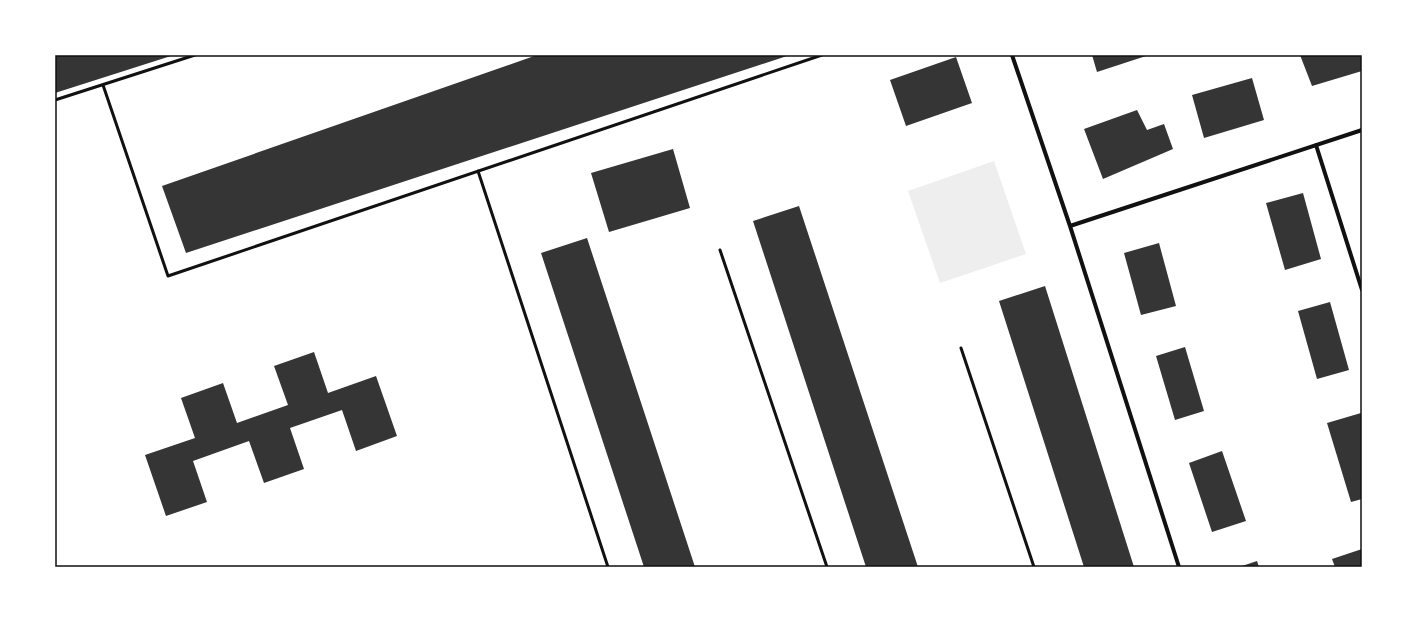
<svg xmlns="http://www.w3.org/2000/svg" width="1417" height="622" font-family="Arial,sans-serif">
<rect width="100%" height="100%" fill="#fff"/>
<path fill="#eee" d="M994,161L1026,254L940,283L908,191Z"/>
<path fill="#353535" d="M55,55H174L55,93Z
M537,55H790L186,253L162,186Z
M1092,55H1149L1097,72Z
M1300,55H1362V71L1312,86Z
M956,57L972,103L906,126L890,80Z
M1252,78L1264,120L1204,138L1192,95Z
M1137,110L1147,130L1164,124L1173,149L1103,179L1084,129Z
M673,149L690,208L609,232L591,173Z
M1303,193L1321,259L1285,270L1266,203Z
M799,206L918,567H866L753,221Z
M587,238L695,567H644L541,253Z
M1159,243L1176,306L1141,315L1124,253Z
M1045,286L1134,567H1084L999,301Z
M1330,302L1349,370L1317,379L1298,311Z
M1185,347L1204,411L1175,420L1156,356Z
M314,352L328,393L376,376L397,436L356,451L342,410L290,428L304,469L264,483L249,441L193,461L207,502L166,516L145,455L195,438L181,398L223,383L237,423L288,405L274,366Z
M1361,413L1362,499L1351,502L1327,423Z
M1222,451L1246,521L1212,532L1189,463Z
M1362,549V567H1335L1332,559Z
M1257,561L1259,567H1239Z"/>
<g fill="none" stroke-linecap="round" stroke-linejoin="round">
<path stroke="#111" stroke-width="3" d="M103,85L168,276L822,55
M55,100L195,55
M478,171L608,567
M720,250L827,567
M961,348L1034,567"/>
<path stroke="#111" stroke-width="4" d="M1012,55L1070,226L1179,567
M1316,145L1362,290
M1070,226L1362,130"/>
</g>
<rect width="1417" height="622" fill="none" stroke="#ffffff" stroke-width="112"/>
<rect x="56" y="56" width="1305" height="510" fill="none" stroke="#111" stroke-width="1.5"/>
</svg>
